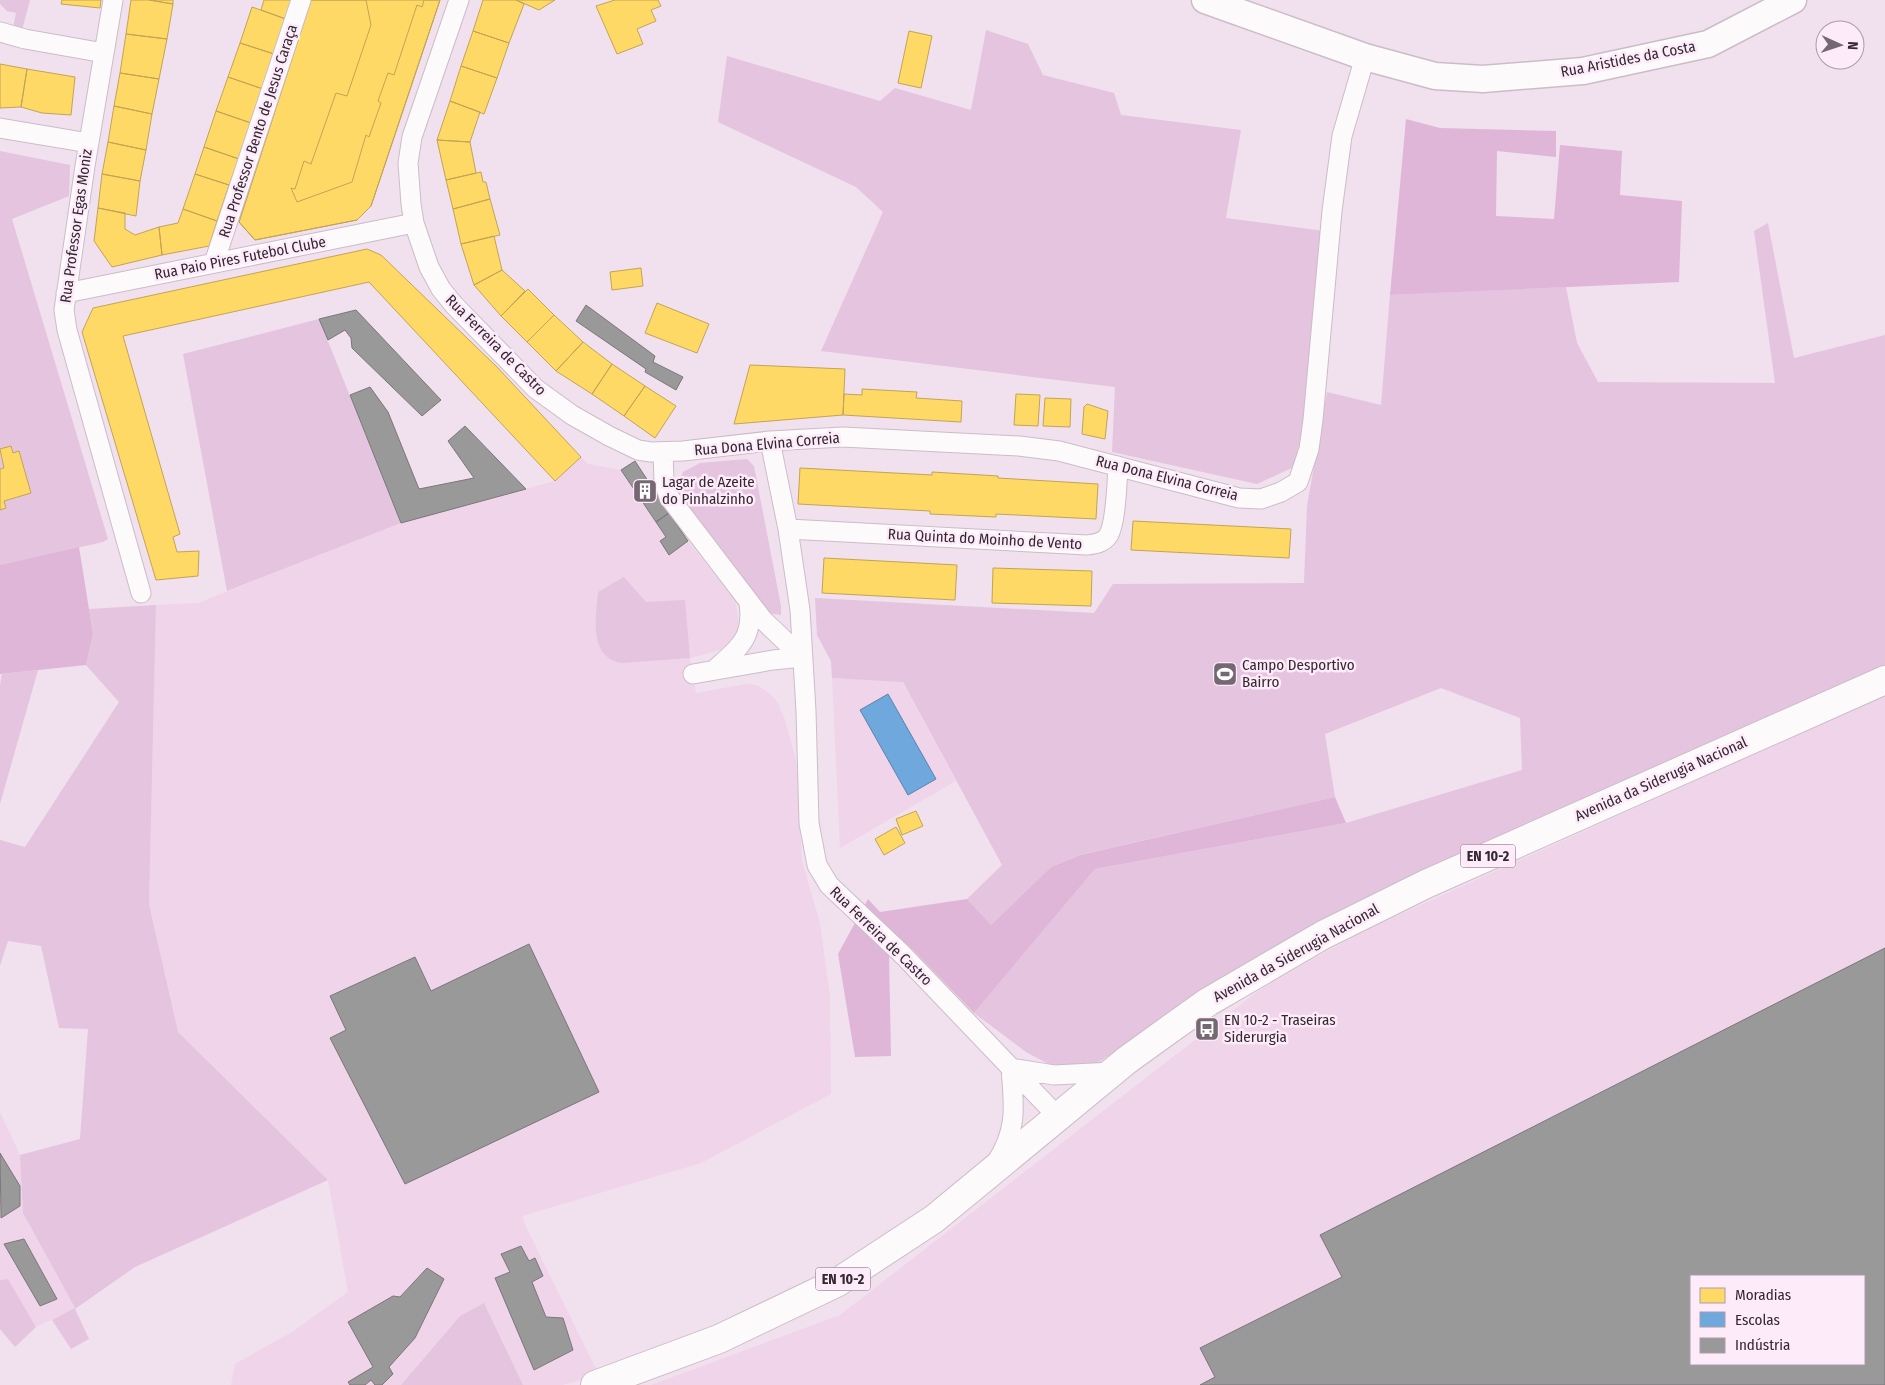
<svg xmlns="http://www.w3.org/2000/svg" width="1885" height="1385" font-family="'Fira Sans Condensed',sans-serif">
<rect width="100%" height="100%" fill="#f1e0ed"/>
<path fill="#f0d4ea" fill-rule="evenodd" d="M581,457L588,464L621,470L635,461L688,541L736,602L738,618V633L728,648L690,658L696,693L746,684L757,685L769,693L778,703L785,720L796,760L802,861L820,923L830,997L831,1094L701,1163L522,1216L526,1227L599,1375L562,1385H523L484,1303L460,1316L401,1385H231L235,1364L292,1332L348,1292L328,1180L178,1032L149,904L156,605L198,603L401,523L555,481Z
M832,678L902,681L956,781L840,848Z
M1885,695V1385H651L840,1315L1262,988L1363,931ZM1691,1276H1864V1364H1691Z
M0,1112L20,1155L23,1213L75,1309L36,1327L8,1279L0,1280Z"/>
<path fill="#e4c4de" d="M0,0H30L22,30L13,28L16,13L7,11L0,4Z
M986,30L1028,44L1043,75L1114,93L1121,115L1241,130L1226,218L1324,231L1308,403L1294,467L1257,484L1112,452L1115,387L821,351L883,212L856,187L718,122L727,56L880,101L895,88L971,110Z
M0,151L70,165L69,196L12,219L108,539L103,542L0,565Z
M1768,223L1794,358L1885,335V665L1530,822L1407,880L1237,970L1090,1068H1056L1026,1052L974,1013L1095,869L1346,823L1522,770L1520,718L1441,688L1325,734L1335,797L1079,855L1051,867L991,925L967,899L1002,865L903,682L832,678L831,661L817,635L815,598L1094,613L1113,584L1304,583L1307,506L1327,392L1381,405L1390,295L1566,287L1577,343L1598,382L1775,383L1754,231Z
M319,319L401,523L227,591L183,354Z
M747,459L754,466L781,606V615L767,613L673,493L683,472L700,463Z
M624,577L646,602L685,600L690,658L622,663C588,658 596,616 598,592Z
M156,605L149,904L178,1032L328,1180L135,1267L75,1309L89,1339L71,1349L52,1320L75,1308L23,1213L20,1155L80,1139L88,1029L59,1028L41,946L8,941L0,966V840L25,847L119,702L86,665L93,634L89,609Z
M38,670L0,804V685L2,674Z
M8,1279L36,1327L15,1347L0,1329V1280Z
M484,1303L523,1385H401L460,1316Z"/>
<path fill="#dfb6d7" d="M1406,119L1440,128L1556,131V157L1497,151L1496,216L1554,219L1560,145L1622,151L1620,195L1682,201L1679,282L1390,295Z
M79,547L93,634L86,665L0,674V565Z
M1335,797L1346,823L1095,869L974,1013L912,949L889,955L891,1056L855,1057L838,954L868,899L880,912L967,899L991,925L1051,867L1080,855Z"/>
<path fill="#ffd966" stroke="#c2a456" d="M62,0H101L100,8L61,4Z
M131,0H149L173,4L167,39L126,34Z
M149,0H173V4Z
M264,0H296L291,21L261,10Z
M311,0H366L371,25L347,96L336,93L311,164L304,161L295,189L291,188L297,202L352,182L366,135L369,137L381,103L378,101L388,73L394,75L417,5L422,7L424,0H440L371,206L357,220L255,240L239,222Z
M311,0H440L371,206L357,220L255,240L239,222Z
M483,0H516L524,4L509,43L473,31Z
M516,0H555L539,10Z
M615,0H658L661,6L651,10L656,21L637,29L643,44L617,54L596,6Z
M252,7L286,19L274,54L240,43Z
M473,31L509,43L497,78L461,66Z
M909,31L932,36L921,88L898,83Z
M126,34L167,39L159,79L120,73Z
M240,43L274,54L263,89L228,77Z
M0,64L27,69L21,107L0,108Z
M461,66L497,78L484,114L450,101Z
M27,69L75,77L71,115L42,113L21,107Z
M120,73L159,79L152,114L114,106Z
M228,77L263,89L251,123L216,111Z
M450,101L480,112L470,142L437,140Z
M114,106L152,114L146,150L108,142Z
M216,111L251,123L239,159L204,147Z
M437,140L470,142L476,173L446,180Z
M108,142L146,150L140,181L102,174Z
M204,147L239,159L229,185L195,174Z
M481,172L483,182H486L490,199L453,209L446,180Z
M102,174L140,181L136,216L98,208Z
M195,174L229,185L217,221L183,209Z
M490,199L500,235L461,244L453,209Z
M98,208L125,213V229L135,235L159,227L162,255L112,267L94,241Z
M183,209L217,221L209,246L162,255L159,227L178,223Z
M494,236L502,270L474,285L461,244Z
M367,249L381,255L497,367L581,457L555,481L369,282L123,336L180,534L173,537L177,552L199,551L198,576L156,580L82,332L93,308Z
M641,268L643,286L612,290L610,272Z
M502,270L525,291L501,316L474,285Z
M528,289L554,315L527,342L501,316Z
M657,303L709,324L697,353L645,333Z
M554,315L583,342L556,371L527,342Z
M583,342L612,364L592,394L556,371Z
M612,364L645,386L624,416L592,394Z
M750,365L845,369L843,415L734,424Z
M645,386L676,406L655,438L624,416Z
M862,389L917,392L916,398L962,401L961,422L843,415L844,394L862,395Z
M1016,394L1040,395L1038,426L1014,425Z
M1045,398L1071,399L1070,427L1043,426Z
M1087,404L1108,411L1105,439L1082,434L1084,407Z
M11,446L13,453L19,451L31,493L4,501L6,508L0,510V469L4,468L0,449Z
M800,468L932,475V472L998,476V478L1098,484L1096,519L996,514V517L930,514V511L798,504Z
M1133,521L1291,529L1289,558L1131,550Z
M824,558L957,565L955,600L822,593Z
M993,568L1092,571L1091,606L992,603Z
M916,811L923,826L902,835L896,819Z
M896,827L905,843L884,855L875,839Z"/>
<path fill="#6fa8dc" stroke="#5d82a9" d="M888,694L936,779L908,795L860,710Z"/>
<path fill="#999" stroke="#7a777a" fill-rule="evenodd" d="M586,305L655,356L653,362L683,377L676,390L645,372L646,369L576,321Z
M356,310L441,400L422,416L352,348L351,338L345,330L328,340L319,319Z
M370,387L388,412L419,489L474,478L448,441L465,426L526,489L401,523L350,395Z
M635,461L669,513L656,522L621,470Z
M669,513L688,541L669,555L660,541L666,537L656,522Z
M529,944L599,1092L405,1184L330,1038L346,1030L330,996L415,957L431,991Z
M1885,948V1385H1200L1215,1377L1200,1348L1342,1277L1320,1235ZM1691,1276H1864V1364H1691Z
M0,1153L20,1186V1206L1,1218Z
M24,1239L57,1299L40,1306L4,1244Z
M521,1246L529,1261L535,1258L543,1276L532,1282L546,1317L563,1318L573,1350L534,1370L495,1278L510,1272L501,1254Z
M427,1268L444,1279L415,1338L389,1367L393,1374L382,1385H375L371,1380L365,1385H350L348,1382L373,1367L348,1322L393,1296L400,1297Z"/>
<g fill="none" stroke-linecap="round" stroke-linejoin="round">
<defs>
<path id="street" d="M113,0L85,166L64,310L67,330L141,593
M459,0L412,137L408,163L411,204L414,223L429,267L441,289L454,305L536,389L572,415L609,436L638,450L651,452L683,451L770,441L843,437L1019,446L1059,451L1239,498L1261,499L1281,492L1298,482L1309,449L1313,420L1332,211L1342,136L1365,57
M0,32L25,39L104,53
M0,128L89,143
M214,263L301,0
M66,293L414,223
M770,441L788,529L800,610L806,711L809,823L817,865L829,885L903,955L1058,1117
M663,452L664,482L669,497L763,620L802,657
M788,529L1087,545C1095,544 1103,543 1108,536C1116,524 1117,482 1118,466
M714,670C738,649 754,639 749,603
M693,674L773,660L802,657
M1011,1068L1054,1075L1113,1072
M996,1163C1018,1129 1014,1106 1011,1068"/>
<path id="secondary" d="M1205,0L1365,57L1435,76L1483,79L1583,71L1708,44L1793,0"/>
<path id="primary" d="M595,1385L719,1339L838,1282L934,1219L1127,1060L1163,1034L1208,1002L1323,935L1426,884L1885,680"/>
</defs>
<use href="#street" stroke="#cbbdc7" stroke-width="21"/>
<use href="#secondary" stroke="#cbbdc7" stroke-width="29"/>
<use href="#primary" stroke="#cbbdc7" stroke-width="30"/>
<use href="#street" stroke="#fdfafc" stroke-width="19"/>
<use href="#secondary" stroke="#fdfafc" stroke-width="26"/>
<use href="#primary" stroke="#fdfafc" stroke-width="28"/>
</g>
<defs>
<symbol id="building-square" viewBox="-11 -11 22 22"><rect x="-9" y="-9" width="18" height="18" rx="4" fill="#766873" stroke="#fdebf9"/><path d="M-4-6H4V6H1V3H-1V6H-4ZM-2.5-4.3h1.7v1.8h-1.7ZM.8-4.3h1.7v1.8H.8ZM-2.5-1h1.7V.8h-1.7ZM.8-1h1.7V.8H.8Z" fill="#fff"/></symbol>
<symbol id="stadium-square" viewBox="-11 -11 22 22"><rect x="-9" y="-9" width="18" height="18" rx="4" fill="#766873" stroke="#fdebf9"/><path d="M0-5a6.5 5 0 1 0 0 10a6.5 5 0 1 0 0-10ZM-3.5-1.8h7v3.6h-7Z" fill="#fff"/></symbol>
<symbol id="bus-square" viewBox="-11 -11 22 22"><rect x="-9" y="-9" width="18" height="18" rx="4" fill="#766873" stroke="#fdebf9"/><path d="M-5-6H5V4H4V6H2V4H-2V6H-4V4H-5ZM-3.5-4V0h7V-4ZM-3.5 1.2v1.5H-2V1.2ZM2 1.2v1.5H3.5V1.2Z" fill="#fff"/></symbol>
</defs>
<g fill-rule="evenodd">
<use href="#building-square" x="631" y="477" width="28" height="28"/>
<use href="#stadium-square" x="1211" y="660" width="28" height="28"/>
<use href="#bus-square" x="1193" y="1015" width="28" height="28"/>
</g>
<g text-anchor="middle" stroke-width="5" stroke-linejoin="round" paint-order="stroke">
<g fill="#fdebf9" stroke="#70626d" stroke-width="1">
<rect x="1460.5" y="844.5" width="55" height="23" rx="4"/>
<rect x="815.5" y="1267.5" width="55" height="23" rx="4"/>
</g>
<g font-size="14" font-weight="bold" fill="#332831">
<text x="1488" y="861">EN 10-2</text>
<text x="843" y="1284">EN 10-2</text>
</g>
<g font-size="15" fill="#332831" stroke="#fdebf9">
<text transform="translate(1628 59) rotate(-11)" y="5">Rua Aristides da Costa</text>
<text transform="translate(258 131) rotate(-72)" y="5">Rua Professor Bento de Jesus Caraça</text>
<text transform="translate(76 226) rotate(-82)" y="5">Rua Professor Egas Moniz</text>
<text transform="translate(240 258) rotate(-11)" y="5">Rua Paio Pires Futebol Clube</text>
<text transform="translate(496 345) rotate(45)" y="5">Rua Ferreira de Castro</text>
<text transform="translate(767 444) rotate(-5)" y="5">Rua Dona Elvina Correia</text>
<text transform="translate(1167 478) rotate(14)" y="5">Rua Dona Elvina Correia</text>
<text transform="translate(985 539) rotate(3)" y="5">Rua Quinta do Moinho de Vento</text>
<text transform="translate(1661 779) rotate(-24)" y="5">Avenida da Siderugia Nacional</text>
<text transform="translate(881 936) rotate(44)" y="5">Rua Ferreira de Castro</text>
<text transform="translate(1296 953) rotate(-29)" y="5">Avenida da Siderugia Nacional</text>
</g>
<g font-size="15" fill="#332831" stroke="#fdebf9" text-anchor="start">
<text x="662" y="487">Lagar de Azeite<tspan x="662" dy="17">do Pinhalzinho</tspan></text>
<text x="1242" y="670">Campo Desportivo<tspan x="1242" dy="17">Bairro</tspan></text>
<text x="1224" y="1025">EN 10-2 - Traseiras<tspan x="1224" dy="17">Siderurgia</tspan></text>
</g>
</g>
<rect x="1690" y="1275" width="175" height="90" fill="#fdebf9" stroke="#ac9da9"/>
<rect x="1700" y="1288" width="25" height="15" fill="#ffd966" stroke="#ac9da9"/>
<text x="1735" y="1300" font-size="15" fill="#332831">Moradias</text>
<rect x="1700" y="1312" width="25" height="15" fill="#6fa8dc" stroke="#ac9da9"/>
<text x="1735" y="1325" font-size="15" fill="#332831">Escolas</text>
<rect x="1700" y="1338" width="25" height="15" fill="#999999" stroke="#ac9da9"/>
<text x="1735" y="1350" font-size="15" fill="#332831">Indústria</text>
<g transform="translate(1840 45) rotate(93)"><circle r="24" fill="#fdebf9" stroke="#ac9da9"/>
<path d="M0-4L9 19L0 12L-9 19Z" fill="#766873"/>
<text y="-8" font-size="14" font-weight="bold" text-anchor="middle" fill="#332831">N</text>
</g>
</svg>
